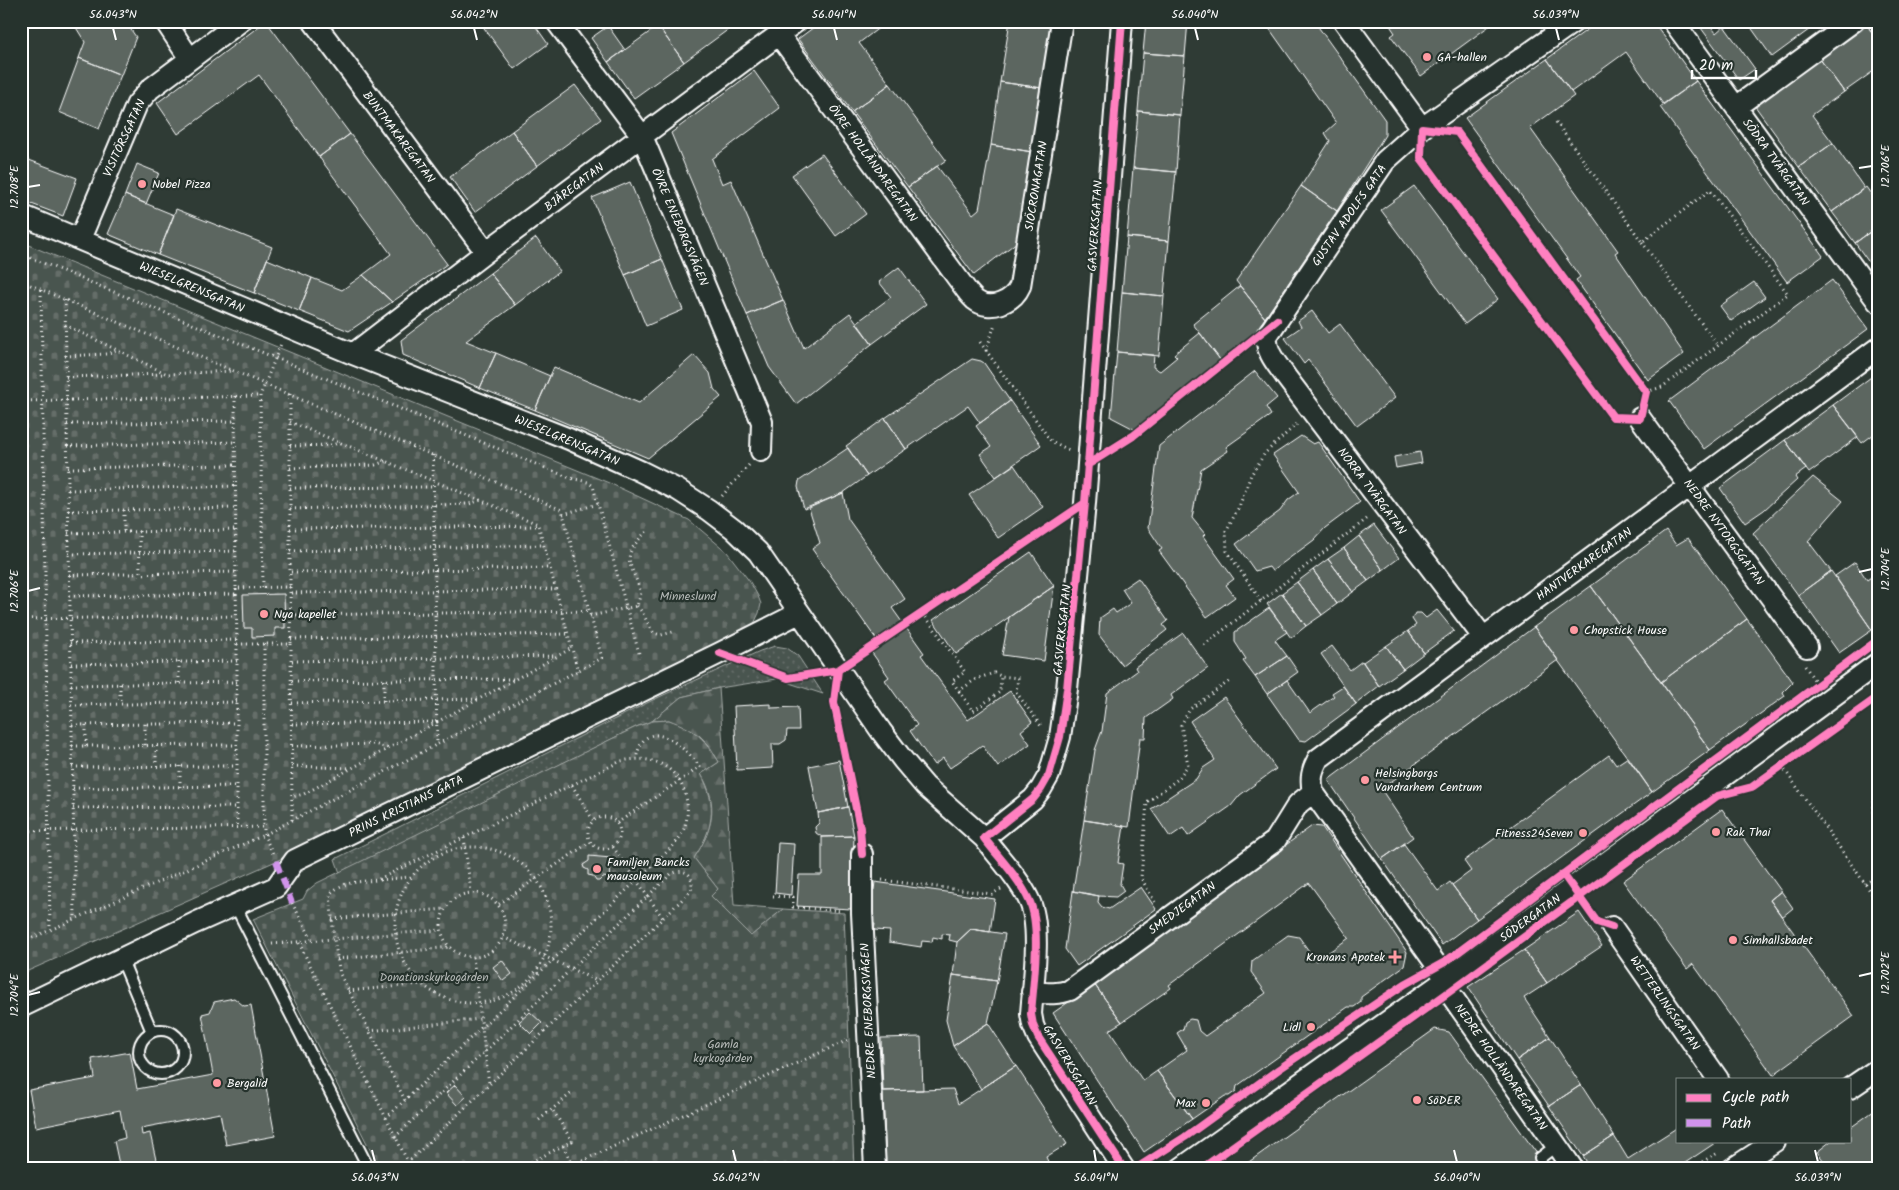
<svg xmlns="http://www.w3.org/2000/svg" width="1899" height="1190" font-family="Kalam,sans-serif">
<defs>
<pattern id="grass-dots" width="8" height="8" patternUnits="userSpaceOnUse" patternTransform="scale(1.25)"><rect width="8" height="8" fill="#4a544f"/><path d="M2 2h.1M6 6h.1" fill="none" stroke="#656e69" stroke-width="1.8" stroke-linecap="round"/></pattern>
<pattern id="forest-firs" width="22" height="20" patternUnits="userSpaceOnUse" patternTransform="scale(1.25)"><rect width="22" height="20" fill="#4a544f"/><path d="M5 1l3.5 6h-7zM16 11l3.5 6h-7z" fill="#656e69"/></pattern>
<pattern id="cemetery-stones" width="16" height="16" patternUnits="userSpaceOnUse" patternTransform="scale(1.25)"><rect width="16" height="16" fill="#4a544f"/><path d="M2 7V4a2 2 0 0 1 4 0v3zM10 15v-3a2 2 0 0 1 4 0v3z" fill="#656e69"/></pattern>
</defs>
<rect width="100%" height="100%" fill="#2f3b35"/>
<filter id="ink" filterUnits="userSpaceOnUse"><feTurbulence type="fractalNoise" baseFrequency=".02" numOctaves="2"/><feDisplacementMap in="SourceGraphic" scale="10" xChannelSelector="R" yChannelSelector="G"/><feConvolveMatrix kernelMatrix="1 2 1 2 8 2 1 2 1" color-interpolation-filters="sRGB"/></filter>
<g filter="url(#ink)">
<path fill="url(#grass-dots)" stroke="#a4aaa7" d="M775,646L787,648L798,656L823,694L777,679L719,688L681,697L652,721L636,727L340,873L335,859L657,698L760,651Z"/>
<path fill="url(#forest-firs)" stroke="#a4aaa7" d="M719,688L734,905L783,909L751,936L711,896L718,889L694,858C713,830 719,804 701,774L719,762L709,745L699,735L669,720L652,721L681,697Z"/>
<path fill="url(#cemetery-stones)" stroke="#a4aaa7" d="M21,242L609,483L689,520L727,552L750,582L758,596L761,604L759,613L753,626L448,778L276,861L21,974Z
M669,720C695,729 705,739 719,762L701,774C718,805 713,830 694,858L718,889L711,896L751,936L783,909L844,913L854,1169H380L253,919L303,899L307,891L317,883L636,727L652,721Z"/>
<path fill="#5b6661" stroke="#fff" d="M72,21H125L136,37L121,75L79,58L85,42Z
M266,21L350,134L319,157L259,75L178,134L157,103Z
M479,21H532L548,44L514,69Z
M664,21H729L733,26L684,62L658,26Z
M822,21H888L859,43L890,84L852,112L798,39Z
M1010,21H1032L1051,24L1042,88L1000,82Z
M1146,21H1188L1185,56L1143,53Z
M1264,21H1314L1385,120V135L1337,211L1301,186L1330,141L1325,133L1336,123Z
M1387,21H1496L1421,76L1391,36L1395,33Z
M1599,21H1653L1696,81L1663,104L1626,52L1571,92L1547,59Z
M1757,21H1821L1772,57L1750,26Z
M1872,21H1878V41L1867,25Z
M1708,22L1716,33L1724,26L1755,69L1739,80L1701,28Z
M1867,25L1878,41V68L1844,92L1820,59Z
M608,26L625,50L608,62L591,38Z
M658,26L684,62L634,98L608,62Z
M1143,53L1185,56L1180,115L1138,111Z
M79,58L121,75L99,129L59,112Z
M1547,59L1574,96L1530,128L1618,251L1615,253L1684,354L1648,380L1576,280L1580,277L1465,118Z
M1820,59L1844,92L1812,115L1833,143L1799,167L1755,106Z
M754,71L780,108L712,159L722,184L731,180L783,300L747,315L671,133Z
M1696,81L1823,256L1787,282L1660,107Z
M1000,82L1042,88L1032,152L991,145Z
M890,84L946,160L908,187L852,112Z
M575,85L601,119L537,166L512,131Z
M1138,111L1180,115L1176,172L1133,168Z
M512,131L537,166L475,212L450,177Z
M350,134L447,264L392,302L363,275L391,254L319,157Z
M1833,143L1864,188L1832,212L1799,167Z
M991,145L1032,152L1017,242L974,275L908,187L937,166L973,214L979,209Z
M822,154L866,214L836,236L792,175Z
M21,157L77,178L63,216L21,200Z
M137,164L159,173L146,204L125,195Z
M1133,168L1176,172L1169,241L1127,237Z
M630,182L662,259L625,275L592,198Z
M1301,186L1337,211L1265,318L1236,281Z
M1414,186L1498,299L1465,324L1381,210Z
M1866,187L1878,204V226L1855,243L1832,212Z
M125,195L174,215L158,255L108,234Z
M176,209L272,247L254,293L158,255Z
M1878,226V275L1855,243Z
M1127,237L1169,241L1164,296L1122,292Z
M536,238L560,271L515,305L490,273Z
M267,259L312,278L299,311L254,293Z
M662,259L683,310L646,326L625,275Z
M899,267L926,304L872,344L856,323L891,297L879,282Z
M490,273L515,305L466,341L496,353L480,388L403,355L401,340Z
M363,275L392,302L349,331L299,311L312,278L342,290Z
M1832,280L1868,329L1704,449L1669,401Z
M1754,282L1765,297L1731,321L1720,306Z
M1240,286L1265,318L1251,337L1221,361L1193,324Z
M1122,292L1164,296L1159,356L1117,352Z
M783,300L804,348L850,313L872,344L796,404L769,367L747,315Z
M1312,311L1328,333L1340,324L1395,398L1357,426L1308,360L1304,364L1285,338L1301,327L1298,321Z
M1200,333L1221,361L1134,429L1111,417L1117,352L1154,355L1153,367L1160,371L1177,357L1174,354Z
M496,353L550,376L535,410L480,388Z
M694,355L710,373L714,389L721,397L648,458L535,410L554,367L639,403Z
M972,359L981,361L984,363L1010,401L980,423L968,406L906,449L885,418Z
M1255,371L1277,398L1266,407L1271,415L1226,447L1228,451L1201,469L1192,518L1205,534L1203,536L1234,579L1226,585L1235,597L1207,617L1159,551L1162,549L1148,528L1159,446Z
M1878,372V431L1862,443L1833,405Z
M1010,401L1041,445L996,477L980,454L991,447L976,426Z
M1833,405L1858,437L1809,473L1785,440Z
M885,418L906,449L867,476L846,446Z
M1301,436L1313,444L1318,442L1360,502L1325,528L1314,540L1272,571L1269,567L1255,571L1236,544L1280,511L1288,500L1299,492L1273,455Z
M1785,440L1806,469L1795,477L1797,480L1764,510L1745,523L1720,488Z
M848,448L867,476L843,493L804,509L798,487L799,481Z
M1420,452L1422,463L1396,468L1394,457Z
M1014,465L1043,507L998,538L969,495Z
M1813,477L1843,501L1808,541L1831,571L1798,595L1753,533Z
M843,493L848,519L905,599L892,608L924,653L921,655L968,720L1010,691L1032,722L1021,731L1030,744L998,767L982,745L950,768L943,758L934,765L910,731L917,725L885,680L889,677L870,650L879,643L812,549L820,543L809,508Z
M1374,525L1399,558L1383,570L1359,536Z
M1666,531L1676,545L1688,538L1747,619L1661,682L1591,586Z
M1359,536L1383,570L1368,581L1344,548Z
M1344,548L1368,581L1353,592L1328,559Z
M1031,552L1054,586L956,654L933,620Z
M1328,559L1353,592L1337,604L1313,570Z
M1855,562L1867,580L1878,572V626L1872,630L1835,576Z
M1313,570L1337,604L1322,615L1297,582Z
M1831,571L1872,630L1839,653L1798,595Z
M1138,578L1168,621L1163,625L1167,630L1122,665L1099,635L1100,618L1113,609L1116,613L1131,603L1122,589Z
M1297,582L1322,615L1306,626L1282,593Z
M1054,586L1044,661L1002,655L1009,617Z
M1591,586L1710,750L1652,792L1534,627Z
M1282,593L1306,626L1291,638L1267,604Z
M284,594L285,628H275V636L252,637V628H244L243,595Z
M1269,608L1287,632L1275,640L1287,656L1255,677L1243,661L1246,659L1235,642V632Z
M1437,610L1454,631L1424,653L1408,631L1416,625L1412,619L1415,613H1421L1426,618Z
M1747,619L1793,682L1783,692L1785,696L1710,750L1661,682Z
M1534,627L1558,660L1381,789L1413,837L1382,859L1328,780Z
M1408,631L1424,653L1403,669L1386,646Z
M1183,633L1208,668L1171,695L1173,699L1146,718L1145,738H1140L1129,827L1084,820L1095,750L1102,731L1107,693L1137,671L1135,667Z
M1332,646L1350,670L1362,661L1379,686L1356,704L1321,654Z
M1386,646L1403,669L1379,686L1363,662Z
M1287,656L1298,672L1267,694L1255,677Z
M1287,680L1310,713L1334,696L1332,693L1343,686L1356,704L1306,741L1299,740L1267,694Z
M1224,697L1276,769L1240,795L1231,806L1188,836L1183,828L1170,837L1151,809L1196,779L1203,768L1215,760L1190,721Z
M771,704V708L798,707L799,730H787L786,740L780,744H772L773,768L737,770L734,706Z
M1609,755L1616,765L1628,757L1652,792L1477,919L1452,885L1471,871L1464,861Z
M839,760L848,807L818,813L809,766Z
M848,807L854,836L822,837L816,833L815,827L819,823L818,813Z
M1722,809L1781,891L1770,900L1854,1016L1773,1075L1693,964L1687,969L1623,881Z
M1084,820L1124,826L1118,863L1123,864L1120,884L1124,891L1116,897L1099,896L1073,891Z
M1312,826L1322,827L1407,952L1404,966L1361,997V1002L1354,1007H1348L1237,1086L1236,1091L1229,1096H1225L1192,1119L1157,1071L1187,1050L1177,1033L1183,1029L1185,1022L1190,1019L1196,1020L1199,1031L1205,1036L1266,993L1251,972L1252,961L1288,935L1299,937L1316,961L1349,938L1309,883L1169,985L1171,988L1122,1022L1094,984Z
M854,836L851,909L797,906L799,875H822V837Z
M778,843L794,844L791,895L775,893Z
M1404,844L1438,891L1450,882L1477,919L1442,945L1382,859Z
M589,856L611,858L609,878L603,877L599,881H596L593,876L588,875V870L584,868L583,865L589,861Z
M875,882L995,899L990,932L971,929L957,942L949,940L950,935L942,934V939L933,937L932,942L922,941L921,947L889,942L890,931L874,930L875,924L866,923L868,889L874,890Z
M1141,887L1156,909L1077,966L1065,949L1073,891L1099,896L1098,902L1102,907L1109,909Z
M1781,891L1793,908L1782,917L1770,900Z
M1579,912L1602,946L1547,983L1524,950Z
M971,929L1005,934L997,981L953,975L957,942Z
M1524,950L1547,983L1524,998L1550,1037L1517,1060L1468,987Z
M502,960L512,974L503,981L493,967Z
M953,975L997,981L988,1023L953,1046L946,1020Z
M1094,984L1122,1022L1109,1030L1143,1081L1157,1071L1192,1119L1144,1152L1053,1013Z
M234,998L244,1006L251,1005L275,1136L226,1145L220,1113L141,1128L142,1135L150,1133L158,1169H120L114,1141L125,1138L120,1110L36,1127L29,1090L95,1078L92,1059L130,1052L137,1089L213,1075L202,1014L210,1012L214,1002Z
M530,1012L542,1023L531,1034L519,1022Z
M988,1023L1016,1066L981,1089L953,1046Z
M1435,1029L1449,1032L1548,1169H1239Z
M921,1037L923,1090L883,1091L881,1038Z
M1550,1037L1581,1085L1549,1106L1517,1060Z
M1016,1066L1067,1144L1046,1157L1049,1164L1044,1167L1045,1169H886L883,1091L953,1089L958,1104Z
M455,1085L466,1097L457,1105L446,1093Z
M1581,1085L1614,1136L1583,1156L1549,1106Z
M1878,1108V1169H1830L1817,1152L1831,1141H1850V1128Z
M1678,1127V1141H1718L1676,1169H1591L1583,1156L1614,1136L1628,1159Z"/>
<g fill="none" stroke-linecap="round" stroke-linejoin="round">
<defs>
<path id="lane" d="M235,905L369,1169
M122,960L152,1032
M139 1052a22 22 0 1 1 44 0a22 22 0 1 1-44 0Z
M1540,1158L1557,1145"/>
<path id="street" d="M165,21L190,59
M313,21L486,252
M556,21L642,136L762,422L761,451
M1122,21L1085,503L1067,689L1060,737L1049,775L1041,789L1033,799L984,838C999,858 1019,878 1029,900C1042,926 1033,984 1031,1014L1033,1025L1038,1037L1124,1169
M1344,21L1422,128
M1673,21L1878,302
M779,35L967,291C969,294 972,297 975,300C990,312 1013,302 1020,286L1062,21
M1736,107L1854,21
M21,215L353,354L569,439L640,471L678,490L709,510L734,529L758,552L881,731L903,760L925,786L984,838
M80,239L137,104L150,89L241,21
M353,354L486,252L797,21
M1640,418L1807,647
M1483,637L1286,377C1278,365 1265,352 1267,336L1385,161L1422,128L1575,21
M862,854V913L875,1169
M1612,927L1718,1079
M1032,992C1045,993 1057,995 1070,990L1275,841L1298,804L1313,792
M21,1007L195,923L276,887L295,860L720,653L799,613
M1850,1088L1878,1069
M1180,1169L1446,980L1878,663
M1573,1169L1449,992L1446,980L1438,967L1313,792C1310,779 1312,770 1318,759L1878,348
M1732,1169L1775,1141"/>
</defs>
<use href="#lane" stroke="#fff" stroke-width="14"/>
<use href="#street" stroke="#fff" stroke-width="24"/>
<path stroke="#fff" stroke-width="3" stroke-dasharray="1 4" stroke-linecap="butt" d="M1556,122L1642,242L1710,190L1788,294L1662,387L1646,392
M1642,242L1718,346
M21,254L570,478L588,482L593,486L640,657
M21,281L562,510L602,658L264,835L21,943
M41,290L50,930
M65,300L75,919
M65,325L167,374L233,371
M980,342L1051,441L1069,450
M986,351L995,324
M65,356L106,354L117,350
M66,377L166,374
M290,394V587
M235,396L236,588
M21,401L260,396
M290,422L538,524L578,671
M67,424L235,421
M67,446L235,442
M290,446L333,445L340,442
M433,455L437,745
M68,468L235,465
M290,468L375,465L386,461
M290,488L433,487
M68,490L236,486
M722,496L749,465
M290,509L469,504L481,500
M124,510V532
M68,511L235,508
M563,514L598,504
M290,529L538,526
M139,531L140,574
M68,533L235,530
M290,551L544,545
M69,554L236,551
M291,572L550,568
M69,575L236,572
M263,587L260,396L281,344
M290,587L291,644H237L236,588Z
M291,593L556,589
M69,596L236,594
M1261,601L1227,551L1226,531L1239,507L1251,475L1265,453L1298,423
M637,606C645,614 647,624 654,633L661,635L673,632
M923,613L965,672L952,681L959,691L976,679L994,673L1001,676
M291,615L589,611
M590,616L637,606L641,593C631,560 618,560 647,531
M21,619L236,616
M291,639L568,634
M70,643L237,640
M237,644V827
M264,644V835L274,856
M291,644L292,821
M1204,645L1368,518
M292,661L556,656
M179,662V683
M71,664L237,661
M1805,666L1817,684
M384,680V701
M292,681L516,679
M120,684V704
M71,685L237,682
M959,691L973,711L1000,692L1001,676L1018,678L1016,692L1041,726
M292,703L479,699
M71,705L237,702
M437,722L572,648
M145,724V746
M292,724L437,722L304,794L292,797
M72,725L237,723
M86,725V746
M72,746L237,745
M156,746V766
M292,746L374,744L388,748
M180,766V787
M292,766L351,768
M1782,766L1878,902
M72,767L237,766
M572,785L593,820
M1878,787C1871,800 1874,821 1878,834
M73,788L237,786
M73,808L237,807
M588 833a16 16 0 1 1 32 0a16 16 0 1 1-32 0Z
M617,823L700,767C691,754 660,723 644,740C639,745 638,752 636,758
M21,831L264,827
M21,837L23,942
M464,838L471,892
M395 925a78 78 0 1 1 156 0a78 78 0 1 1-156 0Z
M613,847L663,918
M380,880L409,877
M882,880L992,894L1001,889
M1865,884L1878,876
M441 925a32 32 0 1 1 64 0a32 32 0 1 1-64 0Z
M773,896L793,897V907L842,911
M1155,902L1141,878L1147,802L1178,779L1188,765L1181,725L1190,709L1231,680
M292,903L313,941
M499,904L590,842
M332,919L445,909
M503,937L597,981
M299,943L408,1162
M272,944L441,930
M473,957L489,1084
M337,959L450,947
M348,991L422,984
M369,1031L481,1019
M386,1118L673,846C676,842 680,838 682,833C693,812 687,781 666,767C653,758 636,758 621,761L377,880C360,882 342,881 330,894L334,939L340,974L405,1100
M539,1120L573,1092
M395,1137L671,874C686,867 695,875 691,891L401,1169
M563,1146L574,1169
M573,1165L848,1040
M518,1169L572,1141L552,1109
M1689,1169L1718,1153"/>
<use href="#lane" stroke="#26332d" stroke-width="10"/>
<use href="#street" stroke="#26332d" stroke-width="20"/>
<path stroke="#d193ec" stroke-width="6" stroke-dasharray="12 6" stroke-linecap="butt" d="M1568,21L1571,25
M276,861L292,903
M354,1169L366,1163"/>
<defs>
<path id="cycleway" d="M1122,21L1085,503L1067,689L1060,737L1049,775L1041,789L1033,799L984,838C999,858 1019,878 1029,900C1042,926 1033,984 1031,1014L1033,1025L1038,1037L1124,1169
M1422,128L1457,132L1646,392L1640,418L1613,417L1421,158Z
M1087,465L1133,436L1277,320
M720,653L788,678L838,670L1085,503
M838,670L834,702L860,828L862,854
M1563,874L1597,922L1612,927
M1135,1169L1185,1137L1279,1069L1405,984L1445,962L1878,640
M1201,1169L1449,992L1717,796L1752,787L1878,697"/>
</defs>
<use href="#cycleway" stroke="#26332d" stroke-width="11"/>
<use href="#cycleway" stroke="#ff80c0" stroke-width="8"/>
</g>
</g>
<path fill="none" stroke="#fff" stroke-width="2" d="M113,28L116,40M474,28L477,40M834,28L837,40M1195,28L1198,40M1556,28L1559,40M1859,168L1872,166M28,187L40,185M1859,572L1872,569M28,591L40,588M1859,976L1872,973M28,995L40,992M372,1150L375,1162M733,1150L736,1162M1094,1150L1096,1162M1454,1150L1457,1162M1815,1150L1818,1162"/>
<g fill="#ff9aa2" stroke="#26332d" stroke-width="2">
<circle cx="1427" cy="57" r="5"/>
<circle cx="142" cy="184" r="5"/>
<circle cx="264" cy="614" r="5"/>
<circle cx="1574" cy="630" r="5"/>
<circle cx="1365" cy="780" r="5"/>
<circle cx="1716" cy="832" r="5"/>
<circle cx="1583" cy="833" r="5"/>
<circle cx="597" cy="869" r="5"/>
<circle cx="1733" cy="940" r="5"/>
<path d="M1392.5 949.5h5v5h5v5h-5v5h-5v-5h-5v-5h5z"/>
<circle cx="1311" cy="1027" r="5"/>
<circle cx="217" cy="1083" r="5"/>
<circle cx="1417" cy="1100" r="5"/>
<circle cx="1206" cy="1103" r="5"/>
</g>
<g text-anchor="middle" stroke-width="4.5" stroke-linejoin="round" paint-order="stroke">
<g font-size="12" fill="#fff" stroke="#26332d" text-anchor="start">
<text x="1437" y="61">GA-hallen</text>
<text x="152" y="188">Nobel Pizza</text>
<text x="274" y="618">Nya kapellet</text>
<text x="1584" y="634">Chopstick House</text>
<text x="1375" y="777">Helsingborgs<tspan x="1375" dy="14">Vandrarhem Centrum</tspan></text>
<text x="1726" y="836">Rak Thai</text>
<text x="1573" y="837" text-anchor="end">Fitness24Seven</text>
<text x="607" y="866">Familjen Bancks<tspan x="607" dy="14">mausoleum</tspan></text>
<text x="1743" y="944">Simhallsbadet</text>
<text x="1385" y="961" text-anchor="end">Kronans Apotek</text>
<text x="1301" y="1031" text-anchor="end">Lidl</text>
<text x="227" y="1087">Bergalid</text>
<text x="1427" y="1104">SöDER</text>
<text x="1196" y="1107" text-anchor="end">Max</text>
</g>
<g font-size="12" fill="#fff" stroke="#26332d">
<text transform="translate(399 137) rotate(53)" y="4">BUNTMAKAREGATAN</text>
<text transform="translate(124 138) rotate(-65)" y="4">VISITÖRSGATAN</text>
<text transform="translate(1776 162) rotate(54)" y="4">SÖDRA TVÄRGATAN</text>
<text transform="translate(873 163) rotate(54)" y="4">ÖVRE HOLLÄNDAREGATAN</text>
<text transform="translate(1036 186) rotate(-81)" y="4">SIÖCRONAGATAN</text>
<text transform="translate(574 187) rotate(-37)" y="4">BJÄREGATAN</text>
<text transform="translate(1349 215) rotate(-55)" y="4">GUSTAV ADOLFS GATA</text>
<text transform="translate(1095 226) rotate(-86)" y="4">GASVERKSGATAN</text>
<text transform="translate(680 227) rotate(67)" y="4">ÖVRE ENEBORGSVÄGEN</text>
<text transform="translate(192 287) rotate(23)" y="4">WIESELGRENSGATAN</text>
<text transform="translate(567 440) rotate(23)" y="4">WIESELGRENSGATAN</text>
<text transform="translate(1372 491) rotate(53)" y="4">NORRA TVÄRGATAN</text>
<text transform="translate(1724 532) rotate(54)" y="4">NEDRE NYTORGSGATAN</text>
<text transform="translate(1584 564) rotate(-36)" y="4">HANTVERKAREGATAN</text>
<text transform="translate(1062 630) rotate(-84)" y="4">GASVERKSGATAN</text>
<text transform="translate(406 806) rotate(-26)" y="4">PRINS KRISTIANS GATA</text>
<text transform="translate(1182 908) rotate(-36)" y="4">SMEDJEGATAN</text>
<text transform="translate(1530 918) rotate(-36)" y="4">SÖDERGATAN</text>
<text transform="translate(1665 1003) rotate(55)" y="4">WETTERLINGSGATAN</text>
<text transform="translate(868 1011) rotate(-93)" y="4">NEDRE ENEBORGSVÄGEN</text>
<text transform="translate(1070 1065) rotate(59)" y="4">GASVERKSGATAN</text>
<text transform="translate(1501 1067) rotate(55)" y="4">NEDRE HOLLÄNDAREGATAN</text>
</g>
<g font-size="12" fill="#b7bbb9" stroke="#26332d">
<text x="688" y="600">Minneslund</text>
<text x="434" y="981">Donationskyrkogården</text>
<text x="723" y="1048">Gamla<tspan x="723" dy="14">kyrkogården</tspan></text>
</g>
</g>
<rect width="1899" height="1190" fill="none" stroke="#26332d" stroke-width="55"/>
<rect x="1676" y="1078" width="175" height="65" fill="#26332d" stroke="#7d8581"/>
<rect x="1686" y="1094" width="25" height="8" fill="#ff80c0" stroke="#7d8581"/>
<text x="1722" y="1102" font-size="15" fill="#ffffff">Cycle path</text>
<rect x="1686" y="1119" width="25" height="8" fill="#d193ec" stroke="#7d8581"/>
<text x="1722" y="1128" font-size="15" fill="#ffffff">Path</text>
<path d="M1692 70v8h64v-8" fill="none" stroke="#ffffff" stroke-width="2.5"/>
<text x="1699" y="70" font-size="15" fill="#ffffff" stroke="#26332d" stroke-width="4" paint-order="stroke">20 m</text>
<rect x="28" y="28" width="1844" height="1134" fill="none" stroke="#fff" stroke-width="2"/>
<g font-size="12" text-anchor="middle" fill="#fff">
<text x="113" y="18">56.043°N</text>
<text x="474" y="18">56.042°N</text>
<text x="834" y="18">56.041°N</text>
<text x="1195" y="18">56.040°N</text>
<text x="1556" y="18">56.039°N</text>
<text transform="translate(1885 166) rotate(-90)" y="4">12.706°E</text>
<text transform="translate(14 187) rotate(-90)" y="4">12.708°E</text>
<text transform="translate(1885 569) rotate(-90)" y="4">12.704°E</text>
<text transform="translate(14 591) rotate(-90)" y="4">12.706°E</text>
<text transform="translate(1885 973) rotate(-90)" y="4">12.702°E</text>
<text transform="translate(14 995) rotate(-90)" y="4">12.704°E</text>
<text x="375" y="1181">56.043°N</text>
<text x="736" y="1181">56.042°N</text>
<text x="1096" y="1181">56.041°N</text>
<text x="1457" y="1181">56.040°N</text>
<text x="1818" y="1181">56.039°N</text>
</g>
</svg>
